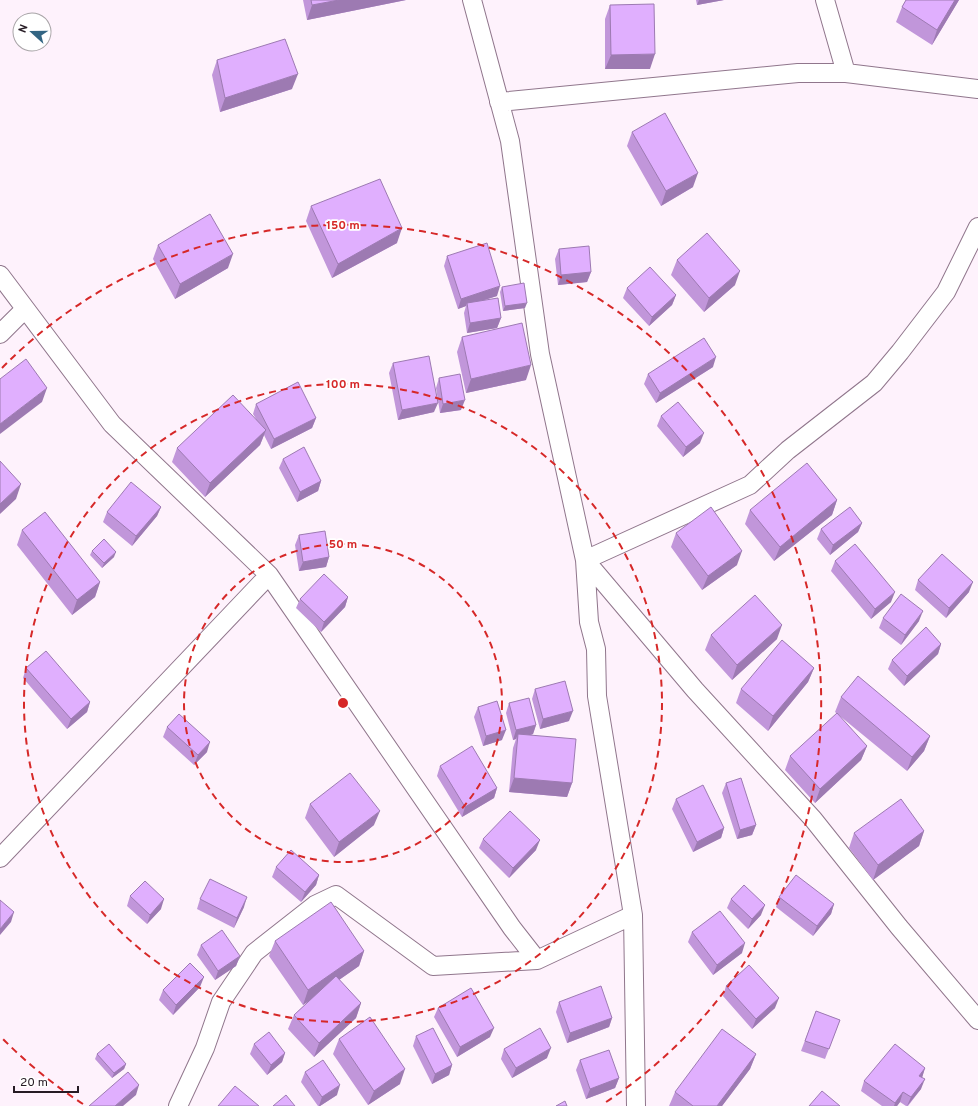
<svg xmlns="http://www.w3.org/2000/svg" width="978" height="1106" font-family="Overpass,sans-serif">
<rect width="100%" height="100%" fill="#fef2fc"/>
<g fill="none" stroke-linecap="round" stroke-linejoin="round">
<defs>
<path id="minor" d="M472,0L510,141L540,354L585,560L589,622L596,649L597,696L633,915L636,1106
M825,0L846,73
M499,102L798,73H846L978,89
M978,227L946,292L900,352L874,383L788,450L750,485L585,560L695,690L813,819L899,927L978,1020
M0,275L112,424L269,575L512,928L537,960
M0,334L25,309
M0,858L269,575
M178,1106L205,1048L221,1002L254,953L315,905L336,895L433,966L537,960L633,915"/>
</defs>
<use href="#minor" stroke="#90768c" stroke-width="20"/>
<use href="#minor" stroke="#fff" stroke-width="18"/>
</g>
<path fill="#c196da" d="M303,0H406L307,20Z
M696,0H724L697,5Z
M906,0H959L932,45L896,22L902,7Z
M610,5L650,69H605V19Z
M217,60L292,89L220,112L212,75Z
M632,132L693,187L661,206L627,146Z
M311,206L397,243L332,278L306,221Z
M158,245L228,268L175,299L153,259Z
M559,249L591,272L587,282L558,285L555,259Z
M447,256L497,296L485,300L501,318L497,328L467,333L464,313L466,306L458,309L444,266Z
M677,260L735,285L704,312L671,275Z
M502,287L525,308L503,311L500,292Z
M627,288L676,295L672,305L649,326L623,298Z
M462,337L526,380L466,393L457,352Z
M393,363L434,412L398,420L389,373Z
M713,367L656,403L644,384L648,374Z
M439,378L461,410L440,413L436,388Z
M256,404L316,418L312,428L271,449L264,435L260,445L205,497L172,462L177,448L256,419L253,414Z
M661,416L700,443L683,457L657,426Z
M283,459L321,481L318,491L297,502L279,468Z
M837,500L832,515L774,561L745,524L750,510Z
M161,507L157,516L132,546L103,522L107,512Z
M862,523L858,532L830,555L817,539L821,529Z
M22,530L100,582L95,597L72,615L17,545Z
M676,533L737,565L702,590L671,547Z
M299,535L329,557L326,567L299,571L295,545Z
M92,551L114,557L102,568L90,555Z
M835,561L891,602L871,619L831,571Z
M918,580L969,592L946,618L915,590Z
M348,597L345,607L321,632L296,608L300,599Z
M883,618L919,621L901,645L879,628Z
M711,635L777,639L732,680L705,650Z
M941,644L938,654L904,686L888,669L892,660Z
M26,668L90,702L87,712L67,729L23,678Z
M814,668L808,682L768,731L736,703L741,689Z
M535,689L569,721L540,729L532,699Z
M841,697L930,736L924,751L907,771L835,712Z
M509,703L536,725L533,734L531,735L572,783L567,797L509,792L513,748L516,739L513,740L506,713Z
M478,707L502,740L483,746L474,717Z
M167,727L207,752L194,765L163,737Z
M867,746L861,760L815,803L785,770L790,756Z
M440,766L497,788L494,798L462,817L437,776Z
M726,783L756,825L752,835L737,839L722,793Z
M676,799L724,828L721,838L693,852L672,809Z
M310,804L374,825L334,857L305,818Z
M924,831L919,846L873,880L849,848L854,833Z
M483,839L536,850L509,878L479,848Z
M276,867L319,875L316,885L301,902L272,877Z
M130,896L161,909L147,924L127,906Z
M779,897L834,904L831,914L813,936L776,907Z
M200,899L244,907L234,928L197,909Z
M731,899L761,915L748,929L727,908Z
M692,932L742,953L713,975L688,942Z
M275,941L364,951L359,966L339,980L361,1003L356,1018L314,1057L288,1029L294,1015L309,1001L303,1005L269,956Z
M201,945L240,956L236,966L215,980L197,955Z
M726,986L775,1008L752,1029L723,996Z
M200,987L173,1015L159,1000L163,990Z
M559,1002L612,1018L609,1027L567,1043L556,1012Z
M438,1008L490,1037L457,1057L434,1017Z
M816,1011L840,1020L825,1059L801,1051Z
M416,1036L452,1065L449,1075L432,1084L413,1046Z
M339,1039L400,1084L368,1105L333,1054Z
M254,1044L285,1053L282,1062L267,1075L250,1054Z
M504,1049L547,1058L512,1078L501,1059Z
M97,1054L126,1064L124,1069L112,1078L95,1059Z
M756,1054L750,1069L722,1106H669L675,1092Z
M580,1060L619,1078L615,1088L586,1099L576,1070Z
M925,1068L922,1077L921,1089L908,1106H906L900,1102L897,1106H882L861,1091L864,1081Z
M305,1072L337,1095L320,1106H318L301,1082Z"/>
<path fill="#9d7ab2" d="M339,0H406L307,20L312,5Z
M699,0H724L697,5Z
M955,0H959L932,45L937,30Z
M655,54L650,69H605L611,55Z
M298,74L292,89L220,112L225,98Z
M698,173L693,187L661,206L666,191Z
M402,228L397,243L332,278L338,264Z
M233,254L228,268L175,299L180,284Z
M740,271L735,285L704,312L709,298Z
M591,272L587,282L558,285L561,275Z
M500,286L497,296L468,305L467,303L466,306L458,309L461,299Z
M676,295L672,305L649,326L652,317Z
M527,303L525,308L503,311L505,306Z
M501,318L497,328L467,333L470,323Z
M716,357L713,367L656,403L660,393Z
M531,365L526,380L466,393L471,379Z
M47,388L42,402L0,434V424Z
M465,400L461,410L440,413L443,404Z
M438,403L434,412L398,420L402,410Z
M316,418L312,428L271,449L274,439Z
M266,430L260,445L205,497L210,483Z
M704,433L700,443L683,457L686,447Z
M321,481L318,491L297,502L300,492Z
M21,484L16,499L0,514V504Z
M837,500L832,515L774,561L780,547Z
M161,507L157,516L132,546L136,536Z
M862,523L858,532L830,555L833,545Z
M742,551L737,565L702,590L708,576Z
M116,552L114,557L102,568L104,563Z
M329,557L326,567L299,571L303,562Z
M100,582L95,597L72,615L77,600Z
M973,582L969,592L946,618L949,608Z
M895,592L891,602L871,619L875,609Z
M348,597L345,607L321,632L324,622Z
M923,611L919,621L901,645L905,635Z
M782,625L777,639L732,680L737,665Z
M941,644L938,654L904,686L907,676Z
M814,668L808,682L768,731L773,716Z
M90,702L87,712L67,729L71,719Z
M573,711L569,721L540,729L543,719Z
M536,725L533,734L517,739L518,734L516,739L513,740L516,730Z
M506,730L502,740L483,746L486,736Z
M930,736L924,751L907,771L912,757Z
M210,742L207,752L194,765L198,755Z
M867,746L861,760L815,803L820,789Z
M514,778L572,783L567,797L509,792Z
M497,788L494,798L462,817L465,807Z
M380,811L374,825L334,857L339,842Z
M756,825L752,835L737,839L740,830Z
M724,828L721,838L693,852L697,842Z
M924,831L919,846L873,880L878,865Z
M540,840L536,850L509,878L513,868Z
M319,875L316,885L301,902L305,892Z
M247,897L244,907L234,928L237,918Z
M164,899L161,909L147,924L150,915Z
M834,904L831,914L813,936L817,926Z
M765,905L761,915L748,929L752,919Z
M14,912L11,922L0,935V929Z
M745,943L742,953L713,975L717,965Z
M364,951L359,966L303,1005L308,990Z
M240,956L236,966L215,980L218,971Z
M204,977L200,987L173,1015L176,1005Z
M779,998L775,1008L752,1029L756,1019Z
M361,1003L356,1018L314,1057L319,1043Z
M612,1018L609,1027L567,1043L570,1033Z
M494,1028L490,1037L457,1057L460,1047Z
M551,1048L547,1058L512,1078L516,1068Z
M285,1053L282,1062L267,1075L271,1065Z
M756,1054L750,1069L722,1106H717Z
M126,1064L124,1069L112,1078L114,1073Z
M452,1065L449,1075L432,1084L435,1074Z
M925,1068L922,1078L919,1076Z
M405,1069L400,1084L368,1105L374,1091Z
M619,1078L615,1088L586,1099L590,1089Z
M925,1079L921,1089L907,1106L911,1097Z
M139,1085L136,1095L123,1106H115Z
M340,1085L337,1095L320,1106H319L322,1097Z
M903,1092L900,1102L897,1106H894L895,1103Z"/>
<path fill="#e0affe" stroke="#9d7ab2" d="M311,0H339L312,5Z
M906,0H955L937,30L902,7Z
M654,4L655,54L611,55L610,5Z
M285,39L298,74L225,98L217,60Z
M665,113L698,173L666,191L632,132Z
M380,179L402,228L338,264L311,206Z
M210,214L233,254L180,284L158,245Z
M707,233L740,271L709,298L677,260Z
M487,243L500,286L461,299L447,256Z
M589,246L591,272L561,275L559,249Z
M650,267L676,295L652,317L627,288Z
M524,283L527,303L505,306L502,287Z
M498,298L501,318L470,323L467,303Z
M522,323L531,365L471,379L462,337Z
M704,338L716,357L660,393L648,374Z
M429,356L438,403L402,410L393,363Z
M26,359L47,388L0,424V379Z
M460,374L465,400L443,404L439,378Z
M298,382L316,418L274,439L256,404Z
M233,395L266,430L210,483L177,448Z
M678,402L704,433L686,447L661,416Z
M304,447L321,481L300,492L283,459Z
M0,461L21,484L0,504Z
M807,463L837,500L780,547L750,510Z
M131,482L161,507L136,536L107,512Z
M711,507L742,551L708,576L676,533Z
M850,507L862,523L833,545L821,529Z
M45,512L100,582L77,600L22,530Z
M325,531L329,557L303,562L299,535Z
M104,539L116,552L104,563L92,551Z
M855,544L895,592L875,609L835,561Z
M942,554L973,582L949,608L918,580Z
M324,574L348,597L324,622L300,599Z
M901,594L923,611L905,635L883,618Z
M755,595L782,625L737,665L711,635Z
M926,627L941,644L907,676L892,660Z
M782,640L814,668L773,716L741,689Z
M46,651L90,702L71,719L26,668Z
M858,676L930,736L912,757L841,697Z
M565,681L573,711L543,719L535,689Z
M529,698L536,725L516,730L509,703Z
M497,701L506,730L486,736L478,707Z
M837,713L867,746L820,789L790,756Z
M179,714L210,742L198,755L167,727Z
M518,734L576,739L572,783L514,778Z
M472,746L497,788L465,807L440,766Z
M350,773L380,811L339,842L310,804Z
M741,778L756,825L740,830L726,783Z
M703,785L724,828L697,842L676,799Z
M901,799L924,831L878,865L854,833Z
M510,811L540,840L513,868L483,839Z
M291,850L319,875L305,892L276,867Z
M796,875L834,904L817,926L779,897Z
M210,879L247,897L237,918L200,899Z
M145,881L164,899L150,915L130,896Z
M744,885L765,905L752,919L731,899Z
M0,900L14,912L0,929Z
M331,902L364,951L308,990L275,941Z
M720,911L745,943L717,965L692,932Z
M222,930L240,956L218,971L201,945Z
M190,963L204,977L176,1005L163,990Z
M749,965L779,998L756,1019L726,986Z
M336,976L361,1003L319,1043L294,1015Z
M601,986L612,1018L570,1033L559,1002Z
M471,988L494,1028L460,1047L438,1008Z
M816,1011L840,1020L829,1049L805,1041Z
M370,1017L405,1069L374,1091L339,1039Z
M433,1028L452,1065L435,1074L416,1036Z
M540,1028L551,1048L516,1068L504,1049Z
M722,1029L756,1054L717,1106H693L675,1092Z
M269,1032L285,1053L271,1065L254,1044Z
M109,1044L126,1064L114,1073L97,1054Z
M895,1044L925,1068L919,1076L925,1079L911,1097L903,1092L895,1103L864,1081Z
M609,1050L619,1078L590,1089L580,1060Z
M323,1060L340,1085L322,1097L305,1072Z
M128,1072L139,1085L115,1106H89Z
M235,1086L259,1106H218Z
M822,1091L840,1106H809Z
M286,1095L295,1106H273Z
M565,1101L567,1106H556Z"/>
<g fill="none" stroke="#d62828" stroke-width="2" stroke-dasharray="7 5">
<circle cx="343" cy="703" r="159"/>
<circle cx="343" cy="703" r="319"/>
<path d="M83 1104A478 478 0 0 1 2 1038M2 368A478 478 0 1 1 603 1104"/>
</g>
<circle cx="343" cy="703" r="6" fill="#d62828" stroke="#fff" stroke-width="2"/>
<g font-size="12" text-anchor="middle" font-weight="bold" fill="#d62828" stroke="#fff" stroke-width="3.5" stroke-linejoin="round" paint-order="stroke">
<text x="343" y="229">150 m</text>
<text x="343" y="388">100 m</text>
<text x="343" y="548">50 m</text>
</g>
<g transform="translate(32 32) rotate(291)"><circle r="19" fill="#ffffff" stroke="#a8a4a7"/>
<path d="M0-3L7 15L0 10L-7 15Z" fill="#336583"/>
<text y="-6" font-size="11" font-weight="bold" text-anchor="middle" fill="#261b24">N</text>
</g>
<path d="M14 1086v6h64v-6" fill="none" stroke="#261b24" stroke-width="2"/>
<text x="20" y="1086" font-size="12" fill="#261b24" stroke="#ffffff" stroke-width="3" paint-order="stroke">20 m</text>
</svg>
